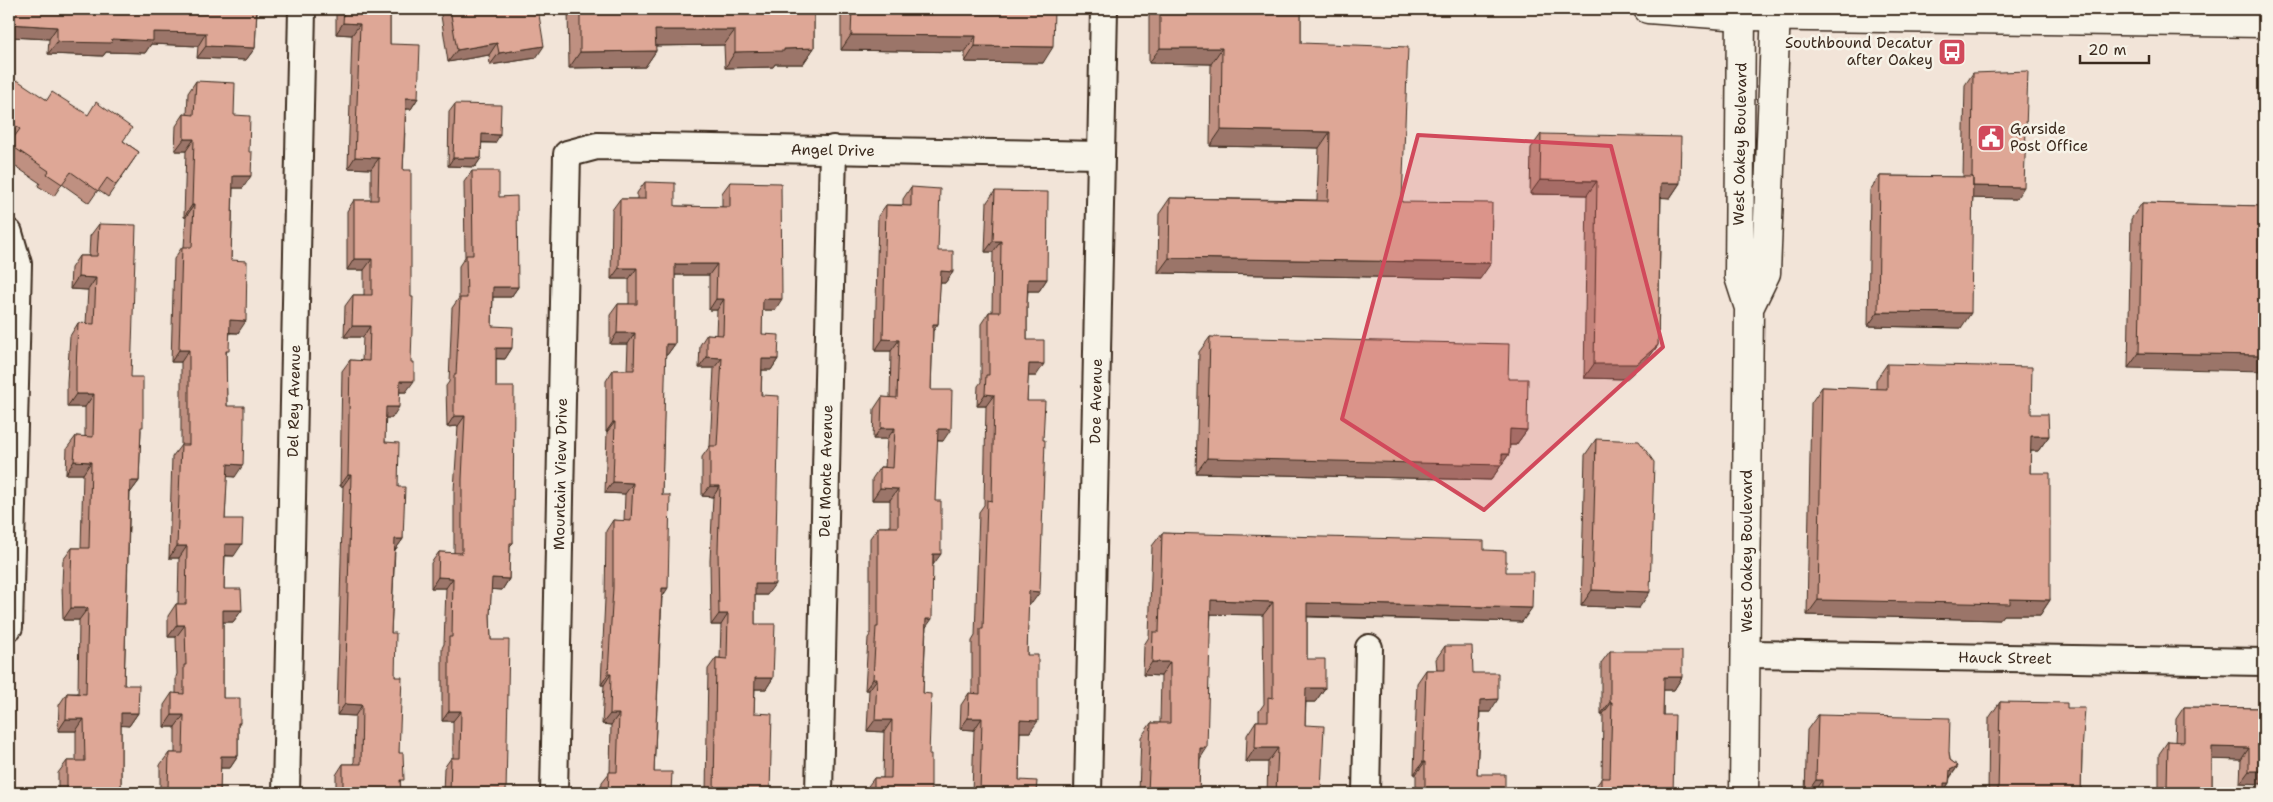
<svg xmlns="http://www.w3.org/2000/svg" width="2273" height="802" font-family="'Shantell Sans',sans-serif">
<rect width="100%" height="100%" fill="#f2e4d8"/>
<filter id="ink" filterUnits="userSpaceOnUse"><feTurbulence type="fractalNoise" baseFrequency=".02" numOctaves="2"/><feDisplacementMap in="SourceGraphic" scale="10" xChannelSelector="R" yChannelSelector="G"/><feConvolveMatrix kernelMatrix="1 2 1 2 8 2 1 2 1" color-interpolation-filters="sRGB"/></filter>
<g filter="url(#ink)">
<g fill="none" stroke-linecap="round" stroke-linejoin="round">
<defs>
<g id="street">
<path d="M9,233L18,264L9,627"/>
<path id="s1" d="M1746,654L2264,662"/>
<path id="s2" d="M286,793L302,9"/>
<path id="s3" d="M554,793L567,154L597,146L1101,155"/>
<path id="s4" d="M819,793L833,149"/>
<path id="s5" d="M1088,793L1104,9"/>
<path d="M1366,793L1369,648"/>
</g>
<path id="secondary" d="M1741,9L1739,277L1749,308L1744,793
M1749,308L1766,273L1776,9"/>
<path id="primary" d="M1648,9L1741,16L2264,23"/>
</defs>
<use href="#street" stroke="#3b2a1e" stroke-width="30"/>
<use href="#secondary" stroke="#3b2a1e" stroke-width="31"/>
<use href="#primary" stroke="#3b2a1e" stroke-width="31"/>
<use href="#street" stroke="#f7f3e8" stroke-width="26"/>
<use href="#secondary" stroke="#f7f3e8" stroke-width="28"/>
<use href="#primary" stroke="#f7f3e8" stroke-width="28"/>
</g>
<path fill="#bf9081" stroke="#3b2a1e" d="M9,9H257L255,48L246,60L197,58L198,46L151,44L145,53L106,52L103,56L48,54L49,39L9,37Z
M336,9H390V44L418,98L411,109H406L403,170L406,392H400L392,418H385V442L398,487L403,539L395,550L391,633L395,677L401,793H336V775L343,764H354L355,716L337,715L343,486H340L342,371L350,360L362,361L363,337H344L345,306L353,295H364V270H347V211L354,200H371V169L348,168L352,35L336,34Z
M440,9H538L536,58L490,65L489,55L448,62Z
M568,9H814V48L803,64H775L773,67L725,68L724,45L655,46L656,51L645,67L569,68Z
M841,9H1054L1043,63L965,62V52L841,50Z
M1149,9H1301V43L1402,202L1480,279L1158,273L1159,214L1170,198L1317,200L1319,148L1210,146L1211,64L1149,63Z
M1973,73L2016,199L1973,198L1961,328L1868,326L1870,190L1880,176L1963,177L1965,85Z
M196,81L234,115L243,188H233L231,260L238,333H230L226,355L227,406L235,477L227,476L225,519L234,556H225L224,589L242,610L233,622H223V698L240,723L238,726V756L230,768H220V793H160V765L169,753H175V727H164V705L172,693L176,694V677L177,674L176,637H168V616L176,604H178L179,558H169L172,457L181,445V362H171L174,259L182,247H184L186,217H184L186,151H175L176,126L184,114L187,115L188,93Z
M9,92L46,99L123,141L139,152L108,197L98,190L89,203L62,184L54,196L38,186L40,183L9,162V145L11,141L9,140Z
M455,104L495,143H481V158L475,167L448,166L449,112Z
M1541,134L1680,183L1670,198L1661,197L1658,345L1648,359L1626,379L1584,378L1587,195L1530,194L1531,148Z
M472,171L499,197L518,287L511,297H493L492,326L512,348L505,359H496V387L513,543L510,546L509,579L502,590L491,589L490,615L491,640L506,793H443L444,768L451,758H453V721H442V648L444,644L446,588H431V563L439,552L454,553V490L458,426L447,427L446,386L449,382L452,308L459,298V266L465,257L464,182Z
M645,182L675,206L722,207V193L730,182L775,310H762V334L778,359L771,370H762L761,395L767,595H755V624L773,678L766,689H755L754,713L770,793H706L708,669L716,658H720L721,625H711L710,561L713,497L702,496V457L710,446L714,368H699L700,345L707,334L716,335L717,310H709V275H675V344L667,355H665L662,495V597L654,772L671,793H601L602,782L610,772L611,725L602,724L604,685H601L605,599L606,531L613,520L624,521L625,494L605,493L607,432H606V381L613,370H627L628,344H610V315L618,304H629V279H611L612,210L620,199H637V193Z
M911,187L938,251L953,272L945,283H940L938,324L933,331L931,390L943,441H937L932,565L926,627L923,693L931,793H866V789L874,778H883L884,732L867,731L869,690H865L868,638L870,635V538L878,527H890V500H872V479L880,467H885L887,439H873L874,409L882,397L890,398L891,351H875L878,216L886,205H903V199Z
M995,191L1047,279L1039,291H1028L1027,303V340L1036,376H1028L1027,401L1032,603H1028L1027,655L1030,732H1020L1019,780L1036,793H972L974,730L960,729L961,705L969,693L972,694V641L975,636L979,512L984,505L986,406H977L978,386L981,382V324L989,312H992L993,252H985L987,202Z
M2142,203L2264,206L2128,368L2131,219Z
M99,224L141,430L139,481L130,493L124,685L138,713L129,726L121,725V793H58V773L67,761H76V731H58L59,705L67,693H78L79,620H63L62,585L63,560L72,548H81L83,474H66L67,448L76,436L85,437V407H67V382L70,336L78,323L86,324L88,290L70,289L71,268L79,256H89L90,236Z
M1210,337L1508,379L1527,430L1516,445H1510L1509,454L1491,480L1196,473L1199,352Z
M1887,364L2031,414L2049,436L2038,451H2031L2030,473L2050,600L2040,615H2003L1999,620L1807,615L1811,403L1822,387L1876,389V380Z
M1596,439L1639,608L1581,606L1585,455Z
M1162,533L1484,550L1506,572L1522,622L1307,617V659L1325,688L1315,702H1306L1305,725L1321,791L1320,793H1267L1268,762H1246L1247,735L1256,721H1259V711L1264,704L1263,615L1211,614L1200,759L1199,793H1139L1141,737L1151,723H1160L1161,676L1143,675L1144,645L1149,637L1152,546Z
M1445,646L1473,673L1490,712H1480L1477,774L1505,793H1416V774H1414L1417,683L1426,670H1437L1436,659Z
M1610,651L1682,677L1674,690H1663V715L1673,793H1593V790L1602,778L1603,714H1601V663Z
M2000,702L2067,708L2082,752L2081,793H1988L1989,718Z
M2184,707L2264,708V784L2240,783L2241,760L2212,759V793H2145L2147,789H2159V754L2168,741L2175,742L2176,719Z
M1818,715L1949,752L1950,760L1958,766L1950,778L1949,783L1944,791V793H1805L1807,730Z"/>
<path fill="#9b7569" stroke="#3b2a1e" d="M343,23L360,24L352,35L336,34Z
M9,24L57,27L49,39L9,37Z
M655,30H735L724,45L644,46Z
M153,32L206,33L198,46L151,44L145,53L106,52L103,56L48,54L57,42L112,39Z
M851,35L976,36L965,52L841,50Z
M497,43L489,55L448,62L457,50Z
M206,46L255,48L246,60L197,58Z
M544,46L536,58L490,65L499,53Z
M975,46L1053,47L1043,63L965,62Z
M814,48L803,64H775L773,67L725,68L735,52L784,49Z
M1160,48H1222L1211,64L1149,63Z
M656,51L645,67L569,68L580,52Z
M406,98H418L411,109H399Z
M1221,130L1330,132L1319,148L1210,146Z
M482,134L500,135L495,143L476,142Z
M184,139H194L186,151H175Z
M355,157L379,158L371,169L348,168Z
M453,158H481L475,167L448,166Z
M233,176H251L243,188H225Z
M1540,180L1597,181L1587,195L1530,194Z
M1661,183H1680L1670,198L1651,197Z
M1972,186L2024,187L2016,199L1963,198Z
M192,205H194L186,217H184Z
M993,241H1001L993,252H985Z
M1169,258L1491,263L1480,279L1158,273Z
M354,259H372L364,270H347Z
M675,264H717L709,275H667Z
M619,268H637L629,279H611Z
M941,271L953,272L945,283H933Z
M78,277L96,278L88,290L70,289Z
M1028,279H1047L1039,291H1020Z
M493,287H518L511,297H485Z
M716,299H724L717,310H709Z
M763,299H782L775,310H755Z
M1878,312L1971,313L1961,328L1868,326Z
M230,320L246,321L238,333L222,332Z
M933,324H938L930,335Z
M352,326H370L363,337H344Z
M617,333H635L628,344H610Z
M883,339L899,340L891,351H875Z
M666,344H675L667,355H658Z
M1658,345L1648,359L1626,379L1584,378L1594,364Z
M496,348H512L505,359L489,358Z
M179,350H189L181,362H171Z
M2139,353L2264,355V371L2128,368Z
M707,357L722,358L714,368H699Z
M762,359H778L771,370H755Z
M1029,364H1044L1036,376H1021Z
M400,381H414L406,392H393Z
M76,394H94L85,407H67Z
M985,394L994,395L986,406H977Z
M386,407H399L392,418H378Z
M454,416H465L458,426L447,427Z
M613,422H615L607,432H606Z
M881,428H895L887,439H873Z
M938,429H951L943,441L930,440Z
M1510,429L1527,430L1516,445H1499Z
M2031,436H2049L2038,451H2020Z
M1509,454L1491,480L1196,473L1207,458Z
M74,461L91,462L83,474H66Z
M228,464L243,465L235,477L219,476Z
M348,475H351L343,486H340Z
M130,481H139L130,493Z
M613,482L633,483L625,494L605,493Z
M710,486H720L713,497L702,496Z
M880,488L898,489L890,500H872Z
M395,539H403L395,550H387Z
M225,544H242L234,556L217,555Z
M177,546H187L179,558H169Z
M933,554H941L933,565Z
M438,577L453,578L446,588H431Z
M492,578L509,579L502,590L484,589Z
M755,584H775L767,595H748Z
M662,588H668L661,599Z
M1592,590L1650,592L1639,608L1581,606Z
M1029,591L1040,592L1032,603L1021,602Z
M2010,599L2050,600L2040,615H2003L1999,620L1807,615L1818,600Z
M1211,600L1273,602L1263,615L1201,614Z
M1307,603L1532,608L1522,622L1298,616Z
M71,608H88L79,620H63Z
M223,610H242L233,622H215Z
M719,614H728L721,625H711Z
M926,619H932L924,630Z
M177,625H185L176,637H168Z
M1152,662H1170L1161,676L1143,675Z
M608,674H611L604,685H601Z
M1664,677H1682L1674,690H1655Z
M755,678H773L766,689H747Z
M873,679H877L869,690H865Z
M1306,688H1325L1315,702H1297Z
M1498,699L1490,712H1472L1480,700Z
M1610,702H1612L1603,714H1601Z
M345,704L362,705L355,716L337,715Z
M449,711H461L453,721H442Z
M121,713H138L129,726L112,725Z
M610,714H619L611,725L602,724Z
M172,715H184L175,727H164Z
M968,718H982L974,730L960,729Z
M66,719H84L76,731H58Z
M875,720H892L884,732L867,731Z
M1020,720L1038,721L1030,732H1012Z
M2212,747L2249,748L2241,760L2204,759Z
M1200,748H1207L1198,762Z
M1255,748H1278L1268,762H1246Z
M221,756H238L230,768H212Z
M1423,762H1425L1416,774H1414Z
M1958,766L1947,781L1950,770Z
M2249,771H2264V784L2240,783Z
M1816,780H1822L1813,793H1807Z
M1944,783H1949L1942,793Z
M168,788H181L177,793H164Z
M1305,791H1321L1320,793H1303Z"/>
<path fill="#dea796" stroke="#3b2a1e" d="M9,9H257L255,48L206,46V33L153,32V41L112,39L111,43L57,42V27L9,24Z
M344,9H390V44L420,45L418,98H406L403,170H411V297H413L411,362H414V381H400L399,407H386L385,442L399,443L398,487H405L403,539H395L391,633H396L395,677H402L399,753H403L404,780H400L401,793H343V764H361L362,705L345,704L351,475H348L350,360L369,361L370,326H352L353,295H372V259H354V200H378L379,158L355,157L360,24L343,23Z
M450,9H538L544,46L499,53L497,43L457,50Z
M580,9H814V48L784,49V51L735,52V30H655L656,51L580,52Z
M852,9H1054L1053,47L975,46L976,36L851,35Z
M1160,9H1301V43L1408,47L1402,202L1492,203L1491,263L1169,258L1170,198L1328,201L1330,132L1221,130L1222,48H1160Z
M2028,71L2024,187L1973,186V177H1972L1973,73Z
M17,80L47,100L52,92L88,115L96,102L132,128L123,141L139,152L116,185L107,178L98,191L71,172L62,184L47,174L49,171L9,144L20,129L9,122V93Z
M196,81L235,83L234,115L250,116L249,152H252L251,176H233L231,260L247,261L246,321L230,320L229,351H226L227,406H244V430L243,465L228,464L225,519H243L242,544H225L224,589H241L242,610H223V698H240V723H238V756H221L220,793H181V788H168L169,753H183L184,715H172V693L184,694V665H186L185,625H177L176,604H186L187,546H177L181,445H189V350H179L182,247H192L194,205H192L194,139H184V114L194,115Z
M455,104L501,105L500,135L482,134L481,158H453Z
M1541,134L1681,137L1680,183H1661L1658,345L1636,364H1594L1597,181L1540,180Z
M472,171H499V197L517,196L518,287H493L492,326L513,327L512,348H496V387H514L513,543H510L509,579L492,578L490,615L491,640H509L506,793H450L451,758H460L461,711H449V637H452L453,578L438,577L439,552L462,553V479L465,416H454V375H456L460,298H467L466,255H473Z
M1880,176L1973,177L1971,313L1878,312Z
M645,182L675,183V206L730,207V182L781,183L782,299H763L762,334L779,335L778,359H762L761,395L779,396L775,584H755V624H775L773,678H755L754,713L772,714L770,793H714L716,658L727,659L728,614H719L718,550L720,486H710V446H717L722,358L707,357V334L723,335L724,299H716L717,264H675V344H666L662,495H670L668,588H662L654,772H672L671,793H608L609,772H617L619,714H610L611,674H608L613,588V520L631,521L633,483L613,482L615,422H613V370H634L635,333H617L618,304H637V268H619L620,199H645Z
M911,187L940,189L938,251H953V272L941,271L938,324H933L931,390H952L951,429H938L935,501H941V554H933L932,619H926L923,693L931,694L929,755H931V793H874V778H891L892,720H875L877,679H873L876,627H878V527H898V489L880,488V467L893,468L895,428H881L882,397L897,398L899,340L883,339L886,205L911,206Z
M995,191L1048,192L1047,279H1028L1027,303V340H1044V364H1029L1027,401H1045L1043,440H1045L1040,592L1029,591L1027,655H1038V721L1020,720L1019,780L1037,781L1036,793H980L982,718H968L969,693L980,694V629H983L987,500L992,501L994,395L985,394L986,375H989V312H1000L1001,241H993Z
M2142,203L2264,206V355L2139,353Z
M99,224L136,225L131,377H143V427H141L139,481H130L124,685H139L138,713H121V793H67V761H85L84,719H66L67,693L86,694L88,608H71V573L72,548H89L91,462L74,461L76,436L93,437L94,394H76V369L78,323L94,324L96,278L78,277L79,256H97Z
M1210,337L1509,344L1508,379H1528L1527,430L1510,429L1509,454H1502V465L1207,458Z
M1887,364L2032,367L2031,414H2048L2049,436H2031L2030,473H2050V600L2010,599V604L1818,600L1822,387L1887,389Z
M1596,439L1639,441L1654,462L1650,592L1592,590Z
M1162,533L1484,541V550L1506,551V572H1533L1532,608L1307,603V659H1325V688H1306L1305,725L1324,726L1321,791H1305V793H1276L1278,748H1255L1256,721H1268V697L1273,698V602L1211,600L1207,748H1200L1199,793H1148L1151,723H1170V662H1152L1153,632H1159Z
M1445,646H1472L1473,673H1498V699L1480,700L1477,774H1505V793H1425V762H1423L1426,670H1445Z
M1610,651H1682V677H1664L1663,715H1675L1673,793H1601V778H1610L1612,702H1610Z
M2000,702L2067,703V708H2085L2082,752L2081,793H1998Z
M2184,707L2264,708V771H2249V748L2212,747V793H2147V789H2167L2168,741L2184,742Z
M1818,715L1950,718L1949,752L1950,760L1958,766L1950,770L1949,783H1944V793H1822V780H1816Z"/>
</g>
<path fill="#d1495b" fill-opacity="0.2" stroke="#d1495b" stroke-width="4" stroke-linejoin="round" d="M1418,135L1611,146L1663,347L1484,510L1342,419Z"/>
<defs>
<symbol id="bus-square" viewBox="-11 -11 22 22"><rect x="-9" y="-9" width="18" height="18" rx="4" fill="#d1495b" stroke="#f7f3e8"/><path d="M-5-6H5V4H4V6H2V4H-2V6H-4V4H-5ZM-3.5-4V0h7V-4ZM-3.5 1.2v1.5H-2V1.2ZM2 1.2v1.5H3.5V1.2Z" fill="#fff"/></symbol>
<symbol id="civic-square" viewBox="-11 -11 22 22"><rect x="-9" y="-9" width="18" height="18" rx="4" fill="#d1495b" stroke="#f7f3e8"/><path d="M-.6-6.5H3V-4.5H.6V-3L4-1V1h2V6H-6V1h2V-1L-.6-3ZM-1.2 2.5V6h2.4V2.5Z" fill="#fff"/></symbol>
</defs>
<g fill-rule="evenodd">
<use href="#bus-square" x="1936" y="36" width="32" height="32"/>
<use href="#civic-square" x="1975" y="122" width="32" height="32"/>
</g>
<g text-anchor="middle" stroke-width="5" stroke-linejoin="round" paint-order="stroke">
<g font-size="15" fill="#3b2a1e" stroke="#f7f3e8" text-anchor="end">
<text x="1933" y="48">Southbound Decatur<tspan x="1933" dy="17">after Oakey</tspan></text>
<text x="2010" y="134" text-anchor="start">Garside<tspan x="2010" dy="17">Post Office</tspan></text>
</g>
<g font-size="15" fill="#3b2a1e" stroke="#f7f3e8">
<text transform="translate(1740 144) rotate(-89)" y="5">West Oakey Boulevard</text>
<text dy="5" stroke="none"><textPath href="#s3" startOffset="906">Angel Drive</textPath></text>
<text dy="5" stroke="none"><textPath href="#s2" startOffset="392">Del Rey Avenue</textPath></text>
<text dy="5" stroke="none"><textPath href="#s5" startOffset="392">Doe Avenue</textPath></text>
<text dy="5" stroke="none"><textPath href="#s4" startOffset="322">Del Monte Avenue</textPath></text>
<text dy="5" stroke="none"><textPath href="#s3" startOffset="319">Mountain View Drive</textPath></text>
<text transform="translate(1747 551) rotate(-90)" y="5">West Oakey Boulevard</text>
<text dy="5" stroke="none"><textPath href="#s1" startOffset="259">Hauck Street</textPath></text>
</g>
</g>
<rect width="2273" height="802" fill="none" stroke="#f7f3e8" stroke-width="30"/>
<rect x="15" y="15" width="2243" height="772" fill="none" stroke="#3b2a1e" stroke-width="2" filter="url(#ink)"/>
<path d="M2080 55v8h69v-8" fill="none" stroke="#3b2a1e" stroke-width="2.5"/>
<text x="2088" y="55" font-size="15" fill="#3b2a1e" stroke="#f7f3e8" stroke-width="4" paint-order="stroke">20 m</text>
</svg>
